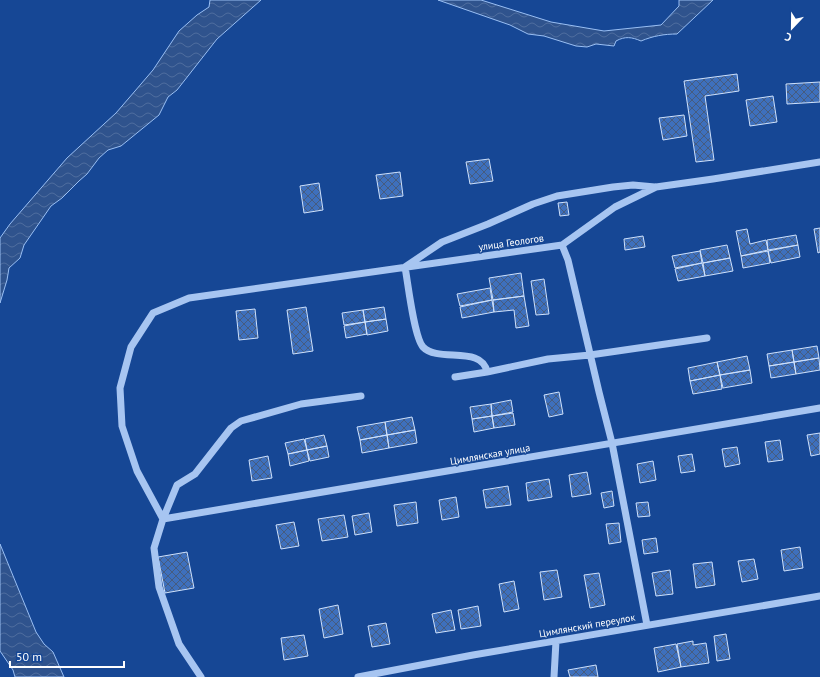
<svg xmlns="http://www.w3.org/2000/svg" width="820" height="677" font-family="'PT Sans',sans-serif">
<defs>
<pattern id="water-waves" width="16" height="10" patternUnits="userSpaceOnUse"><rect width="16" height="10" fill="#2f538d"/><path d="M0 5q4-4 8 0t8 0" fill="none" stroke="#4e6d9e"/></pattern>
<pattern id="building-cross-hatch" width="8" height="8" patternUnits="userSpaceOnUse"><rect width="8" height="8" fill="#3e70bd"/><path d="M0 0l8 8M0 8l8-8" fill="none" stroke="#465c7f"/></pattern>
</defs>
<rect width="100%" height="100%" fill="#164795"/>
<path fill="url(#water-waves)" stroke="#99bff4" d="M210,0H261L217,39L177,90L168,97L159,115L121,146L108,150L99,158L87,174L79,181L62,198L51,206L24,245L20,258L9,268L7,280L0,303V238L10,224L67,158L116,113L135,91L153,70L179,31L197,15L209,7Z
M438,0H481L551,22L604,31L661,25L679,6V0H713L677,34C664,34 653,36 641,41C632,37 625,36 616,41L614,46L596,44L587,47L576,46L544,36L528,34L510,25Z
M0,544L36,632L44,644L53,652L64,677H15L13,670L0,651Z"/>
<path fill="url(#building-cross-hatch)" stroke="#cee1fc" d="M737,74L739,91L705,96L714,160L696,162L684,81Z
M820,82V102L787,104L786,84Z
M773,96L777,122L750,126L746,100Z
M684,115L687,136L663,140L659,118Z
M489,159L493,181L470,184L466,162Z
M400,172L403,196L380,199L376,175Z
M319,183L323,210L304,213L300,186Z
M567,202L569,215L560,216L558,203Z
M820,228V252L818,253L814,229Z
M747,229L750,244L766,240L768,250L741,256L736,231Z
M796,235L798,245L768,250L767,240Z
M643,236L645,247L625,250L624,239Z
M727,245L730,258L703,263L700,250Z
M798,245L800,257L771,263L768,251Z
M700,251L702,263L675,268L672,256Z
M768,251L770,263L743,268L741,256Z
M730,258L733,271L705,276L703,263Z
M702,263L705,276L678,281L675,269Z
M521,273L524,296L493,300L489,278Z
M544,279L549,314L536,315L531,281Z
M490,288L492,300L460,306L457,294Z
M524,296L529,326L516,328L514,310L494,312L493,300Z
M492,300L494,312L462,318L460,307Z
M306,307L313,351L293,354L287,310Z
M384,307L386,319L365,322L363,310Z
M255,309L258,338L239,340L236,311Z
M363,310L365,322L344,325L342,313Z
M386,319L388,331L367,335L365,322Z
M365,322L367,334L346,338L344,326Z
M817,346L819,358L794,362L792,350Z
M792,350L794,362L769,366L767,354Z
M747,356L750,370L720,375L717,362Z
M819,358L820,370L796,374L794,362Z
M717,362L720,375L690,381L688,368Z
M794,362L796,374L771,378L769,366Z
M750,370L752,383L723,388L720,375Z
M720,375L722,389L693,394L690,381Z
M559,392L563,414L549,417L544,395Z
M511,400L513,412L492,416L491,404Z
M491,404L492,416L472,419L470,407Z
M513,413L515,425L494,428L492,416Z
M492,416L494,428L474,432L472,419Z
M412,417L415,430L387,435L385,422Z
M385,422L387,435L360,440L357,427Z
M415,430L417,443L389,448L387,435Z
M820,433V454L811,456L807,435Z
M324,435L327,446L307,450L305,439Z
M387,435L389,448L362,453L360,440Z
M304,439L307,450L288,454L285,443Z
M780,440L783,460L768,462L765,442Z
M327,446L329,457L310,461L307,450Z
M737,447L740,464L725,467L722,449Z
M307,450L309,461L290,466L288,454Z
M692,454L695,471L681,473L678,456Z
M268,456L272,478L252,481L249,460Z
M653,461L656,480L640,483L637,464Z
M587,472L591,494L572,497L569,475Z
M549,479L552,497L528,501L526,483Z
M508,486L511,505L486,508L483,490Z
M612,491L614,506L604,508L601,493Z
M456,497L459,517L442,520L439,500Z
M416,502L418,523L397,526L394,505Z
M648,502L650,516L638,517L636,503Z
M369,513L372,532L355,535L352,516Z
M344,515L348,537L322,541L318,519Z
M294,522L299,546L281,549L276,525Z
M619,523L621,542L609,544L606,524Z
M656,538L658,552L644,554L642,540Z
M800,547L803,568L784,571L781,550Z
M187,552L194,588L165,593L158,557Z
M754,559L758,579L742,582L738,561Z
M712,562L715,585L696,588L693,564Z
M557,570L562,597L544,600L540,572Z
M670,570L673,594L656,596L652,573Z
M599,573L605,605L590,608L584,575Z
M514,581L519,609L504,612L499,584Z
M338,605L343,634L324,638L319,609Z
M478,606L481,626L461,629L458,610Z
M451,610L455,630L436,633L432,614Z
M386,623L390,644L372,647L368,626Z
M726,634L730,659L717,661L714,636Z
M304,635L308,656L284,660L281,638Z
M693,641V645L706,643L709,663L681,667L677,644Z
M676,644L681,667L658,672L654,648Z
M596,665L598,677H570L568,670Z"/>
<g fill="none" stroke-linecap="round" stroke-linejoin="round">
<path stroke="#a7c5f1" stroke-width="7" d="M562,245L568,260L599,392L612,443L647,625
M487,372C482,345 438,363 423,347C414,337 408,283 405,267L442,242L488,224L533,204L557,196L613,187L633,185L655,187
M455,377L487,372L548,359L590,355L707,338
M163,519L820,408
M163,519L177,485L195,474L231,428L241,421L301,404L361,396
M201,677L179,644L159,587L154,548L163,519L137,471L122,426L120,388L131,347L153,313L189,298L562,245L615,207L656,187L713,179L820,162
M358,677L473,655L820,596
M554,677L556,641"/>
</g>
<g text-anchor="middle" stroke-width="3" stroke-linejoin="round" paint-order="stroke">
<g font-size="10" fill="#fff" stroke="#164795">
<text transform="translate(511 242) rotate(-8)" y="4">улица Геологов</text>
<text transform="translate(490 454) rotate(-10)" y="4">Цимлянская улица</text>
<text transform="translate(587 625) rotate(-10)" y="4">Цимлянский переулок</text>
</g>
</g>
<g transform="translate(792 28) rotate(202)" stroke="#164795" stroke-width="3" paint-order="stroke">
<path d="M0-3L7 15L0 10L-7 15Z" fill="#ffffff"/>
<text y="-6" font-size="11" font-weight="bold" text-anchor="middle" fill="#ffffff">С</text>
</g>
<path d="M10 661v6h114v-6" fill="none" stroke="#ffffff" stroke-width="2"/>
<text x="16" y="661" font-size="12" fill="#ffffff" stroke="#164795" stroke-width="3" paint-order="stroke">50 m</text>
</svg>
